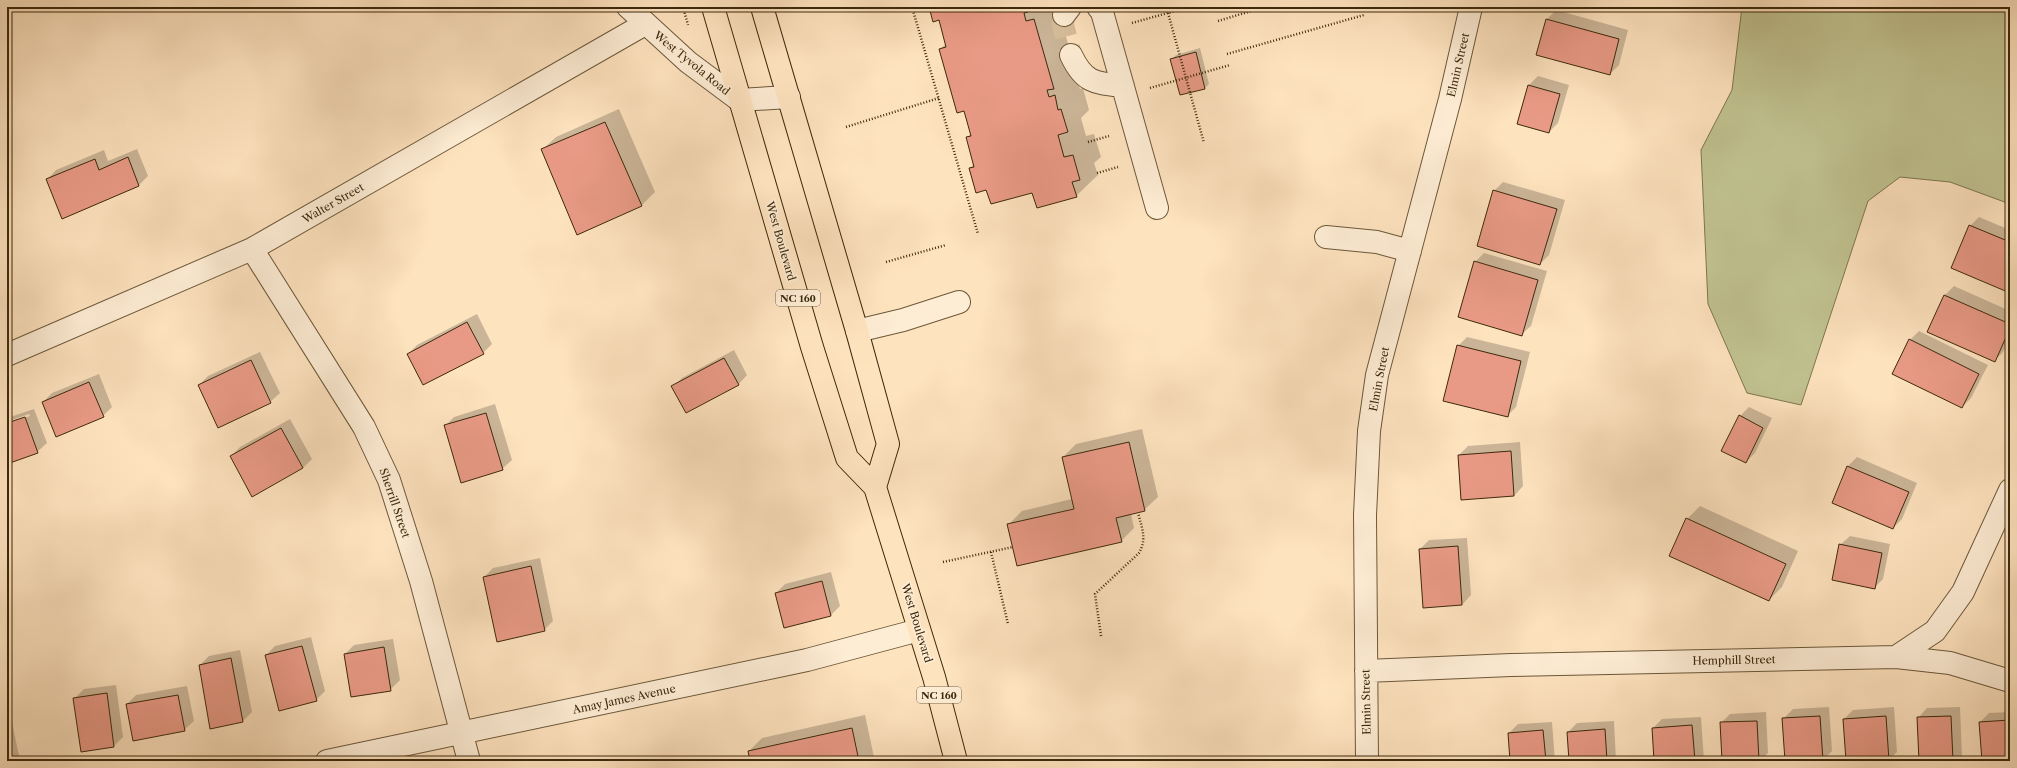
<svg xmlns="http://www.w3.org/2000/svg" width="2017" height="768" font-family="'Libre Caslon Text',serif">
<rect width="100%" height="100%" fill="#fee3bf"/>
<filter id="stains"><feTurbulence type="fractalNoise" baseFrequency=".005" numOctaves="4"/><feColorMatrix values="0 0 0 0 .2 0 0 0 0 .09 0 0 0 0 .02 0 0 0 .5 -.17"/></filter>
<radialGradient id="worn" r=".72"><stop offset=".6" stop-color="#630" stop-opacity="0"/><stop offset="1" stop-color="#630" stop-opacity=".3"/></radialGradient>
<path fill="#c1c391" stroke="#7e764e" d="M1742,7H2010V204L1950,182L1900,177L1868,201L1801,405L1747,393L1708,304L1701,150L1732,90Z"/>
<path fill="#0003" d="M930,7H1058L1074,66L1069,72L1070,76L1076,75L1080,89L1083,88L1089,110L1081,118L1086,136L1094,134L1101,157L1094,163L1098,175L1076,196L987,188L970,168L974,164L967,138L971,133L964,110L940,49L946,44L939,19Z
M1556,10L1628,30L1619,65L1610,74L1547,19Z
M1200,48L1209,84L1205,88L1172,59L1176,55Z
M1538,76L1569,85L1558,123L1549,132L1529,85Z
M619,109L655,192L641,206L542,150L556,137Z
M137,149L148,176L139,185L63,217L47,180L56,170L104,150L108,161Z
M1503,182L1565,200L1549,255L1540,264L1494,191Z
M1979,217L2010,230V292L1970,226Z
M1484,253L1547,271L1531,326L1521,335L1475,262Z
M1954,286L2010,311V337L2003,352L1994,361L1929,332L1945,295Z
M477,314L492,344L483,353L408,354L417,345Z
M1919,331L1988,365L1971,398L1962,407L1910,340Z
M1467,337L1530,352L1516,407L1507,416L1458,346Z
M734,350L747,375L738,385L673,387L682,378Z
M260,352L280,393L270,402L219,427L199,385L208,376Z
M99,374L112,407L103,416L43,402L52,393Z
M495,404L512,460L502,469L445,426L454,417Z
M1749,407L1772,418L1755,453L1746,462L1740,416Z
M34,409L47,443L37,452L7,463V424L30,416L29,414L7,422V418Z
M290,419L312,459L303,468L231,456L240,447Z
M1142,429L1158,497L1144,510L1131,514L1134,528L1121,541L1009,524L1022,511L1072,499L1063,457L1076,444Z
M1520,442L1523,486L1514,496L1459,455L1468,446Z
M1857,457L1917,483L1902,519L1893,528L1833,503L1848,466Z
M1700,506L1798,551L1782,587L1769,600L1687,519Z
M1850,536L1890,544L1883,579L1874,588L1840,545Z
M1467,538L1471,595L1462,605L1420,549L1429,540Z
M540,558L553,621L544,630L484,577L493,568Z
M831,572L840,606L831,615L776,593L785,584Z
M311,637L325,691L316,700L266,655L275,646Z
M393,639L400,680L390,690L345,654L354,645Z
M240,650L252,712L243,721L200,665L209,656Z
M116,685L123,737L114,746L82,750L75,698L84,689Z
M187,686L194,721L184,730L127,704L136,695Z
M1829,707L1832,751L1823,760L1786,761L1784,718L1793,709Z
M1894,707L1897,752L1888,761H1847L1844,719L1853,710Z
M1960,707L1962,757L1958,761H1920L1918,718L1927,708Z
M1766,712L1768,753L1760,761H1723L1721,723L1730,714Z
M2010,712V761H1983L1980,722L1989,713Z
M865,715L874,757L870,761H751L749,751L762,738Z
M11,717L20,761H7V718Z
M1701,717L1704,761H1655L1653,728L1662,719Z
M1614,721L1616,761H1570L1568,732L1577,723Z
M1552,722L1555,761H1511L1509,733L1518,724Z"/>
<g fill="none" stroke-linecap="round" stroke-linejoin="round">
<path stroke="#78826f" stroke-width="9" d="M7,12L10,7"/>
</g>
<path fill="#e99a86" stroke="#3c290c" d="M929,7H1027L1028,12L1024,13L1026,21L1034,19L1054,89L1047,90L1049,97L1055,95L1058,110L1061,109L1068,132L1058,135L1064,157L1073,155L1080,180L1072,182L1077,197L1037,208L1032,193L991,204L986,190L976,193L969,168L974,167L966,137L971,136L964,111L957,113L939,49L946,47L939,20L933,22Z
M1546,19L1619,39L1610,75L1536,55Z
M1196,52L1205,89L1180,95L1170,59Z
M1528,85L1560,94L1549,133L1517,124Z
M605,122L642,206L577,235L541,149Z
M128,157L139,186L62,219L46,179L95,159L99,170Z
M1493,190L1557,209L1540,265L1477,246Z
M1969,225L2010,242V293L1951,268Z
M1474,261L1538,280L1522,336L1458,317Z
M1944,295L2010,324V328L1995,362L1927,332Z
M467,322L484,354L423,385L407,354Z
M1909,339L1979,374L1962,408L1892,374Z
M1457,345L1521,361L1508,417L1443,401Z
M724,358L739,385L686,413L671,386Z
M251,360L271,403L218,428L198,385Z
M89,382L104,417L56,437L42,402Z
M486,413L503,470L461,483L444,425Z
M1739,415L1763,428L1746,463L1721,451Z
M25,417L38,453L7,464V423Z
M281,428L303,468L252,497L230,456Z
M1129,442L1145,511L1116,518L1122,542L1017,566L1007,524L1074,509L1062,457Z
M1511,451L1514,496L1461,500L1458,455Z
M1847,466L1909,492L1893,529L1832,503Z
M1686,518L1786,564L1769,601L1669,556Z
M1839,544L1882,553L1875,589L1832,580Z
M1458,546L1462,605L1423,608L1419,549Z
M531,566L545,631L497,642L483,577Z
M822,581L831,616L784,628L775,593Z
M302,646L317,701L279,711L265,655Z
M384,647L391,691L351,697L344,654Z
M231,658L243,722L210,729L199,665Z
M107,693L114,747L81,752L73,698Z
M178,695L185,731L133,741L126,704Z
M1820,716L1823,761H1785L1782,718Z
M1886,716L1889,761H1846L1843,719Z
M1951,716L1953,761H1919L1917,717Z
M2010,720V761H1982L1979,722Z
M1757,721L1759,761H1722L1720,722Z
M1692,725L1695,761H1654L1652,728Z
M852,728L859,761H750L748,751Z
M1605,729L1607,761H1569L1567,732Z
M1543,730L1546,761H1510L1508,733Z"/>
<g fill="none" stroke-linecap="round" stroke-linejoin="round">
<path stroke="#d7be9b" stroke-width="22" stroke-dasharray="22 11" stroke-linecap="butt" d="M1064,15L1063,25L1071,55"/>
<defs>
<path id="minor" d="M628,7L688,62L739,100L789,97
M1098,7L1102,12L1157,208
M1064,15L1070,7
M1071,55C1084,83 1095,83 1123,86
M1326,237L1377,242L1410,251
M252,249L364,427L389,480L421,581L469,761
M857,331L903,320L959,302
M7,355L252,249L645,24
M1896,657L1950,663L2010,681
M1366,671L1511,665L1896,657L1935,631L1963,592L2010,490
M327,761L807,660L919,630
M1367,761L1365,515L1369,431L1377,375L1450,99L1471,7"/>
<path id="major" d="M713,7L812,347L847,458L875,487L934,677L956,761
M762,7L857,331L888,444L875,487"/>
</defs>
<use href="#minor" stroke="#6c5839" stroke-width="24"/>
<use href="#major" stroke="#3c290c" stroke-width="24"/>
<path stroke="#3c290c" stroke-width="2.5" stroke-dasharray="1 2" stroke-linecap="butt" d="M683,7L688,25
M912,7L978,234
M1168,13L1204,143
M1218,21L1261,8
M1132,23L1189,7
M1227,54L1364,15
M1150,88L1230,65
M846,127L939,98
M1088,142L1109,136
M1097,173L1118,167
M886,262L946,245
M991,552L1008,624
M943,562L1013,547
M1101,636L1095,594L1139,553C1147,539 1142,528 1138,513"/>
<use href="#minor" stroke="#feedd5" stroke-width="22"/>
<use href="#major" stroke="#fee3bf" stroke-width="22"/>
</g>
<g text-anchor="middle" stroke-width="3" stroke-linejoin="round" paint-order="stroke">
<g fill="#feedd5" stroke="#766448" stroke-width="1">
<rect x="776" y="290" width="44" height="16" rx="3"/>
<rect x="917" y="687" width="44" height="16" rx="3"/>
</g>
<g font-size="10" font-weight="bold" fill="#3c290c">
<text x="798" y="302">NC 160</text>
<text x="939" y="699">NC 160</text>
</g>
<g font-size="11" fill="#3c290c" stroke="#feedd5">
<text transform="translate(692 63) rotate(39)" y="4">West Tyvola Road</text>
<text transform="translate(1458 65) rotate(-77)" y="4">Elmin Street</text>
<text transform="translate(333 203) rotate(-30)" y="4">Walter Street</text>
<text transform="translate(781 241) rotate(74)" y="4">West Boulevard</text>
<text transform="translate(1379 379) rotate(-79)" y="4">Elmin Street</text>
<text transform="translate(395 503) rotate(71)" y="4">Sherrill Street</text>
<text transform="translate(917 623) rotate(73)" y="4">West Boulevard</text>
<text transform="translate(1734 660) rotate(-1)" y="4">Hemphill Street</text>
<text transform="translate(624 699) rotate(-12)" y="4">Amay James Avenue</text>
<text transform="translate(1366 702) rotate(-91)" y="4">Elmin Street</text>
</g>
</g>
<rect width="2017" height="768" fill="none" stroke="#fee3bf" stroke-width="24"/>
<rect x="8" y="8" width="2001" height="752" fill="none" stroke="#3c290c" stroke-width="2"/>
<rect x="12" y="12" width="1993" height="744" fill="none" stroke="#3c290c"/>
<rect width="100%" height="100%" filter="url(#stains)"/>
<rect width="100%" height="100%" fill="url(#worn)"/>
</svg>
